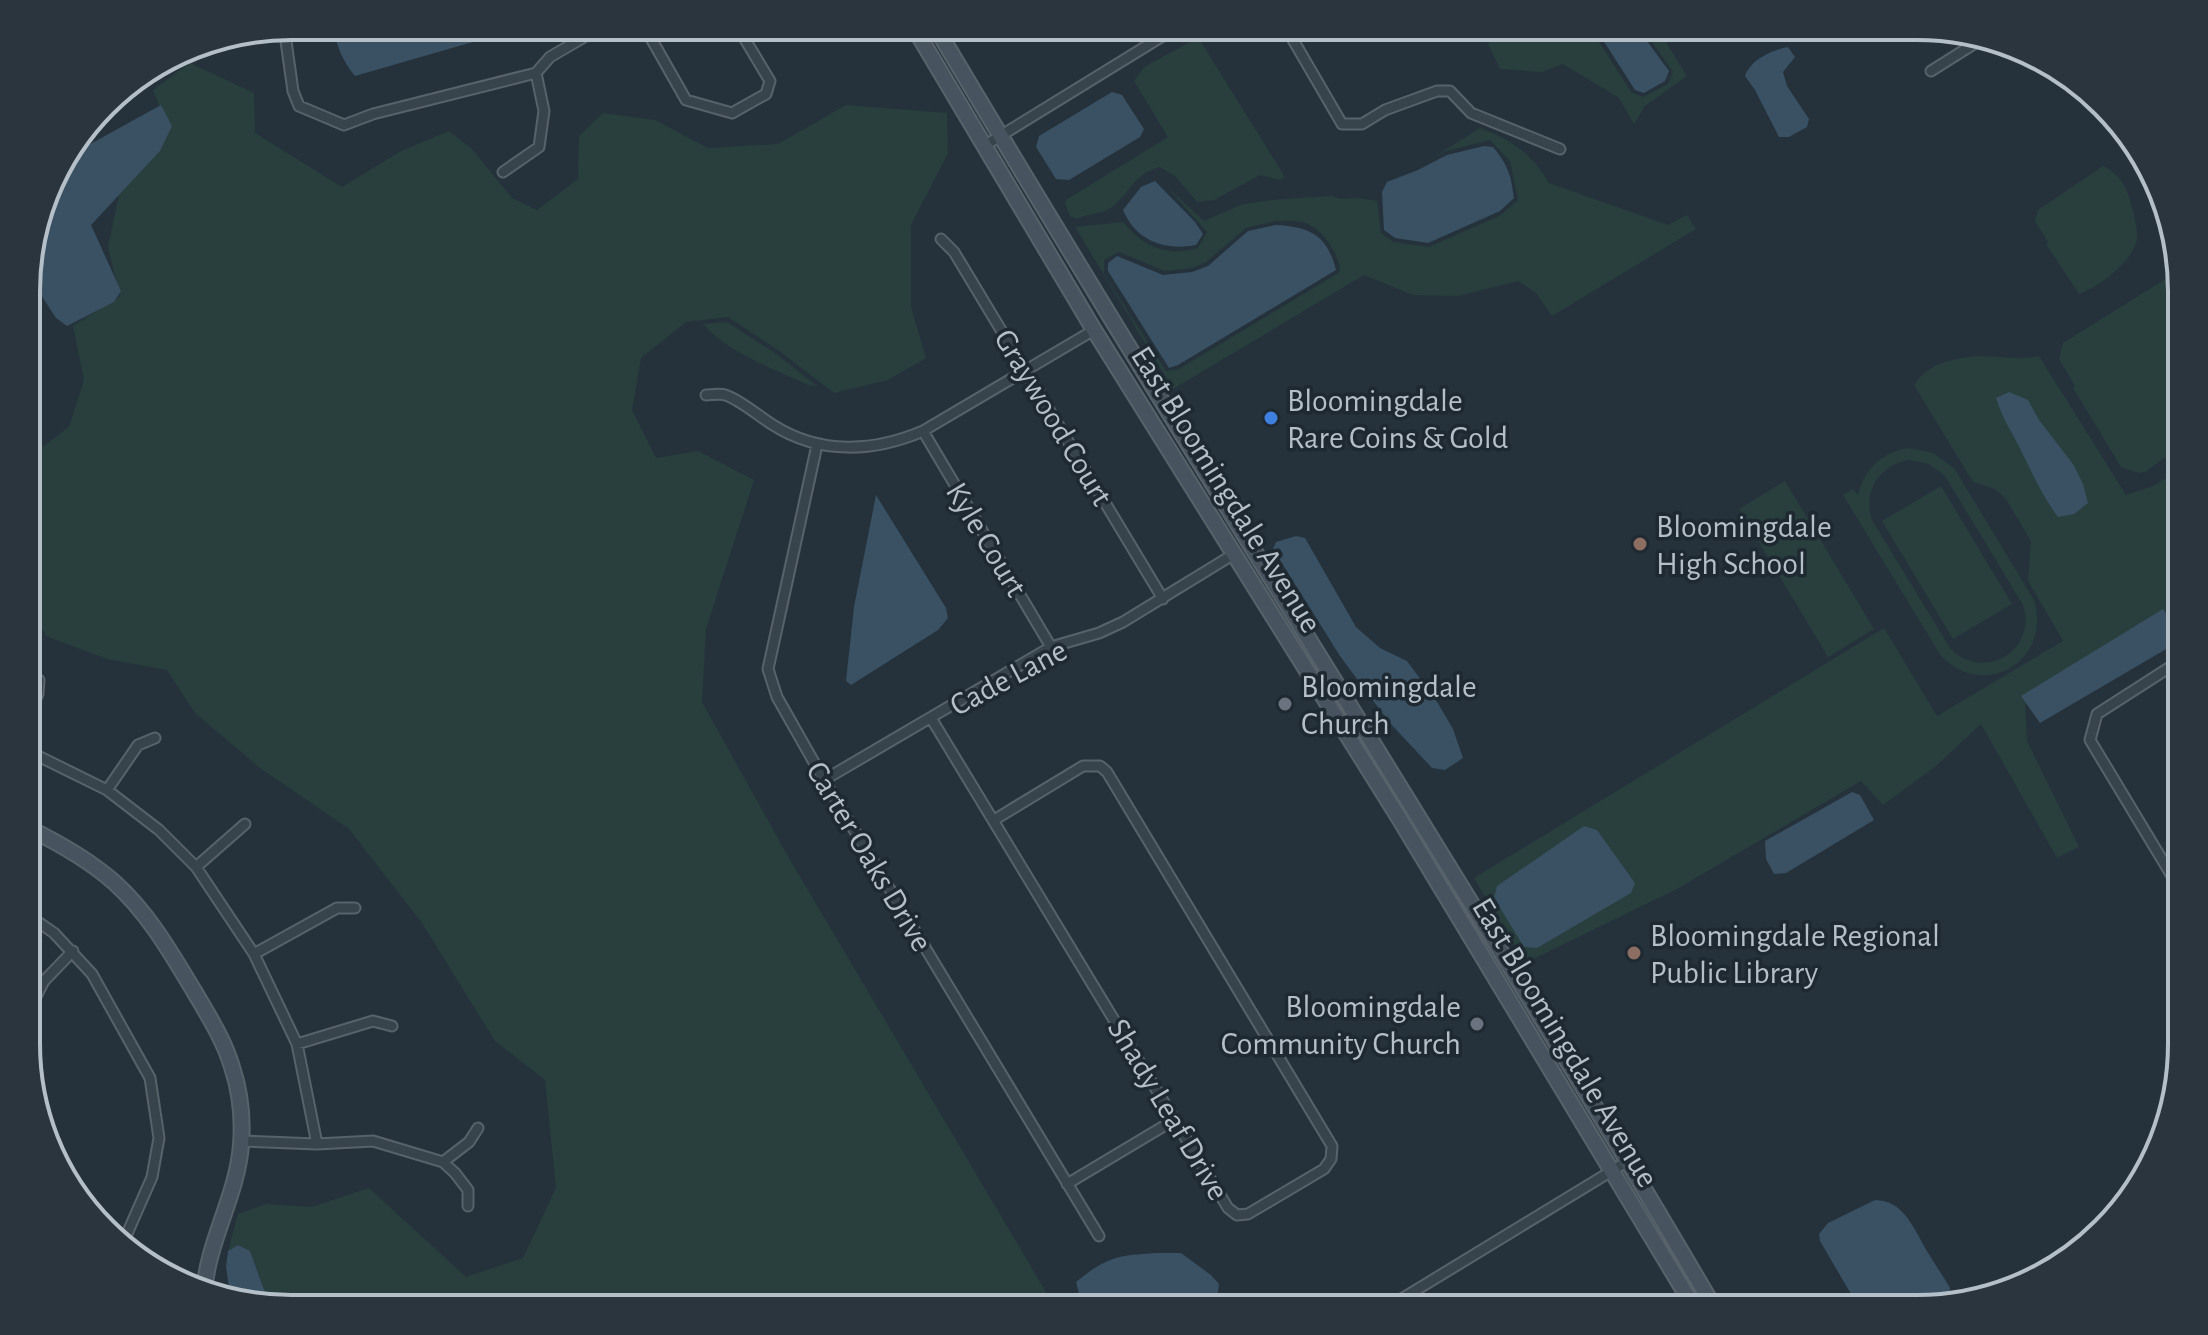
<svg xmlns="http://www.w3.org/2000/svg" width="2208" height="1335" font-family="'Alegreya Sans',sans-serif">
<rect width="100%" height="100%" fill="#25323c"/>
<path fill="#283f3d" fill-rule="evenodd" d="M1512,26H1589L1631,92L1643,97L1668,84L1673,72L1641,26H1656L1687,76L1645,106L1634,124L1619,98L1563,64L1542,72L1500,69L1488,44Z
M1192,41L1201,42L1285,177L1280,180L1260,175L1214,200L1197,202L1176,177L1160,167C1130,176 1132,192 1112,207C1101,215 1088,213 1077,219L1070,216L1065,203L1066,200L1168,137L1134,81L1144,67Z
M190,63L254,93L255,133L342,187L401,151L449,131L472,149L512,198L537,210L578,179L579,136L603,113L655,120L708,148L778,144L846,105L947,113L948,153L911,225V307L926,358L888,380L834,393L778,350L728,317L686,322L641,358L632,410L656,458L698,451L754,480L706,629L702,702L789,858L1056,1309H291L270,1306L250,1251L238,1245L228,1251L238,1214L266,1204L312,1207L369,1188L466,1277L523,1258L556,1188L545,1080L495,1041L422,923L349,829L260,768L195,713L167,670L107,659L46,636L28,602V458L69,427L84,380L73,326L120,296L108,247L119,195L169,129L153,90Z
M1480,128C1512,140 1532,154 1549,183L1668,225L1687,215L1696,229L1552,316L1536,293L1518,281L1458,296L1413,295L1364,275L1173,389L1075,227L1123,222C1144,247 1166,257 1198,248L1207,232L1166,186L1204,221L1243,204L1272,200L1331,196L1341,199L1357,198L1377,201L1381,233L1393,242L1429,247L1501,215L1518,200L1510,161L1490,140L1446,151L1428,161ZM1275,221C1284,221 1294,220 1302,222C1321,226 1340,254 1340,272L1179,369L1166,371L1104,274V260L1119,252L1165,271L1192,268L1206,262L1246,228Z
M2103,166C2119,174 2125,184 2130,200C2133,212 2138,226 2137,238C2135,261 2098,287 2079,294L2046,244L2048,242L2035,221L2038,210Z
M2175,273L2181,280V446L2145,472L2138,473L2121,467L2073,388L2075,386L2059,359L2063,343Z
M727,322L775,353L817,386L808,385C772,368 730,354 703,324Z
M1978,356C1999,356 2020,361 2039,356L2126,495L2153,486L2181,469V588L2170,610L2025,698L2027,741L2079,847L2057,858L1981,724L1936,766L1883,805L1861,781L1677,889L1525,963L1474,878L1884,628L1937,716L2063,641L2028,581L2031,541L2006,499L1995,489L1973,482L1914,385C1929,362 1953,359 1978,356Z
M1908,448L1933,453L1954,468L2034,600C2052,661 1985,701 1941,656L1843,495L1853,489L1858,495C1864,469 1881,453 1908,448ZM1909,460L1929,464L1945,476L2023,605C2038,651 1983,683 1950,648L1872,520C1863,491 1879,465 1909,460Z
M1785,481L1874,629L1828,657L1739,509Z
M1941,486L2012,604L1953,639L1882,521Z"/>
<path fill="#395163" d="M333,26H511V31L355,76C343,62 336,45 333,26Z
M1594,26H1636L1669,71L1665,81L1644,93L1635,90Z
M1788,47L1795,57L1783,72L1787,86L1809,119L1807,127L1789,137H1779L1755,90L1745,76C1751,59 1772,50 1788,47Z
M1112,92L1122,95L1144,129L1140,137L1069,180L1056,179L1036,147L1039,136Z
M161,105L172,126L160,151L91,225L121,291L114,302L67,326L56,318L28,275V257L54,173L65,158Z
M1484,146L1493,147C1508,165 1511,175 1514,198L1500,211L1428,243L1395,238L1384,230L1382,192L1387,182L1418,170L1447,155Z
M1155,181L1195,222L1203,234L1196,245C1165,251 1136,241 1123,210L1141,187Z
M1276,225C1309,227 1327,234 1336,270L1178,365L1169,368L1108,271V263L1117,256L1163,275L1192,272L1208,266L1248,231Z
M2009,392L2028,400L2039,420L2073,464L2083,484L2088,503L2074,514L2058,517C2039,492 2029,465 2015,439C2007,424 2001,414 1996,398Z
M876,495L946,608L948,618L938,630L851,685L846,681L854,607Z
M1296,536L1305,538L1356,627L1380,648L1407,661L1436,700L1453,729L1463,758L1445,770L1432,768L1389,722L1340,656L1273,549L1276,542Z
M2163,609L2180,635L2173,645L2040,723L2021,696Z
M1852,792L1860,795L1874,820L1786,873L1774,874L1766,859L1765,841Z
M1584,826L1597,830L1635,883L1631,893L1537,948L1524,947L1494,898L1497,886Z
M1875,1200C1906,1200 1915,1233 1930,1256C1936,1266 1944,1277 1950,1288L1947,1299L1929,1308H1860L1858,1306L1820,1241L1819,1234L1828,1223Z
M238,1245L250,1251L270,1306L231,1301L226,1267L228,1251Z
M1159,1253H1181L1211,1275L1219,1284L1217,1299L1193,1309H1083L1076,1282C1108,1256 1119,1255 1159,1253Z"/>
<g fill="none" stroke-linecap="round" stroke-linejoin="round">
<defs>
<path id="street" d="M644,26L686,100L732,113L766,94L770,81L737,26
M1285,26L1342,124H1362L1385,110L1437,91H1450L1471,113L1560,149
M284,27L293,91L299,106L344,125L373,114L536,73L550,57L603,26
M1290,33L1301,26
M1931,71L1985,37
M984,146L1179,26
M503,172L539,147L544,111L536,73
M941,239L954,252L1163,599
M706,395C711,395 720,393 725,395C739,399 760,417 773,425C820,455 874,452 923,431L1094,330
M923,431L1051,647
M817,445L768,669L777,697L824,780L1099,1236
M2176,580L2181,589
M2181,660L2097,714L2090,740L2181,891
M28,715L38,694L39,680
M931,718L1228,1208L1237,1215L1248,1214L1324,1169L1331,1159L1332,1146L1107,772L1100,766H1083L994,820
M28,751L107,790L159,830L196,867L254,954L297,1044L317,1144
M824,780L1051,647L1099,633L1123,622L1234,554
M107,790L138,745L155,738
M196,867L245,824
M28,915L54,933L92,974L150,1078L159,1138L152,1177L123,1243
M254,954L337,908H355
M28,1012L44,981L73,951
M297,1044L373,1021L392,1026
M241,1141L317,1144L373,1141L443,1162L455,1173L468,1190V1206
M443,1162L469,1142L478,1128
M1067,1184L1174,1120
M1385,1309L1628,1161
M1661,1309L1685,1294"/>
<path id="secondary" d="M913,26L1094,330L1399,818L1695,1309
M935,26C1190,456 1462,877 1715,1309
M28,828C59,843 89,860 115,883C149,914 171,953 194,991C208,1015 224,1040 232,1067C240,1091 243,1119 241,1145C237,1196 208,1240 204,1292"/>
</defs>
<use href="#street" stroke="#57626a" stroke-width="13"/>
<use href="#secondary" stroke="#57626a" stroke-width="18"/>
<use href="#street" stroke="#38444c" stroke-width="9"/>
<use href="#secondary" stroke="#47545f" stroke-width="14"/>
</g>
<circle fill="#3f7fe0" stroke="#1e2931" stroke-width="3" cx="1271" cy="418" r="8"/>
<g fill="#8d6e63" stroke="#1e2931" stroke-width="3">
<circle cx="1640" cy="544" r="8"/>
<circle cx="1634" cy="953" r="8"/>
</g>
<g fill="#6b7280" stroke="#1e2931" stroke-width="3">
<circle cx="1285" cy="704" r="8"/>
<circle cx="1477" cy="1024" r="8"/>
</g>
<g text-anchor="middle" stroke-width="7" stroke-linejoin="round" paint-order="stroke">
<g font-size="32" fill="#b4bfc8" stroke="#1e2931" text-anchor="start">
<text x="1287" y="411">Bloomingdale<tspan x="1287" dy="37">Rare Coins &amp; Gold</tspan></text>
<text x="1656" y="537">Bloomingdale<tspan x="1656" dy="37">High School</tspan></text>
<text x="1301" y="697">Bloomingdale<tspan x="1301" dy="37">Church</tspan></text>
<text x="1650" y="946">Bloomingdale Regional<tspan x="1650" dy="37">Public Library</tspan></text>
<text x="1461" y="1017" text-anchor="end">Bloomingdale<tspan x="1461" dy="37">Community Church</tspan></text>
</g>
<g font-size="32" fill="#b4bfc8" stroke="#1e2931">
<text transform="translate(1054 417) rotate(59)" y="11">Graywood Court</text>
<text transform="translate(1227 489) rotate(58)" y="11">East Bloomingdale Avenue</text>
<text transform="translate(987 539) rotate(59)" y="11">Kyle Court</text>
<text transform="translate(1008 677) rotate(-28)" y="11">Cade Lane</text>
<text transform="translate(870 856) rotate(59)" y="11">Carter Oaks Drive</text>
<text transform="translate(1566 1042) rotate(59)" y="11">East Bloomingdale Avenue</text>
<text transform="translate(1169 1109) rotate(59)" y="11">Shady Leaf Drive</text>
</g>
</g>
<path d="M0 0H2208V1335H0ZM291 40H1917A251 251 0 0 1 2168 291V1044A251 251 0 0 1 1917 1295H291A251 251 0 0 1 40 1044V291A251 251 0 0 1 291 40Z" fill="#2a353d" fill-rule="evenodd"/>
<path fill="none" stroke="#b4bfc8" stroke-width="4" d="M291 40H1917A251 251 0 0 1 2168 291V1044A251 251 0 0 1 1917 1295H291A251 251 0 0 1 40 1044V291A251 251 0 0 1 291 40Z"/>
</svg>
